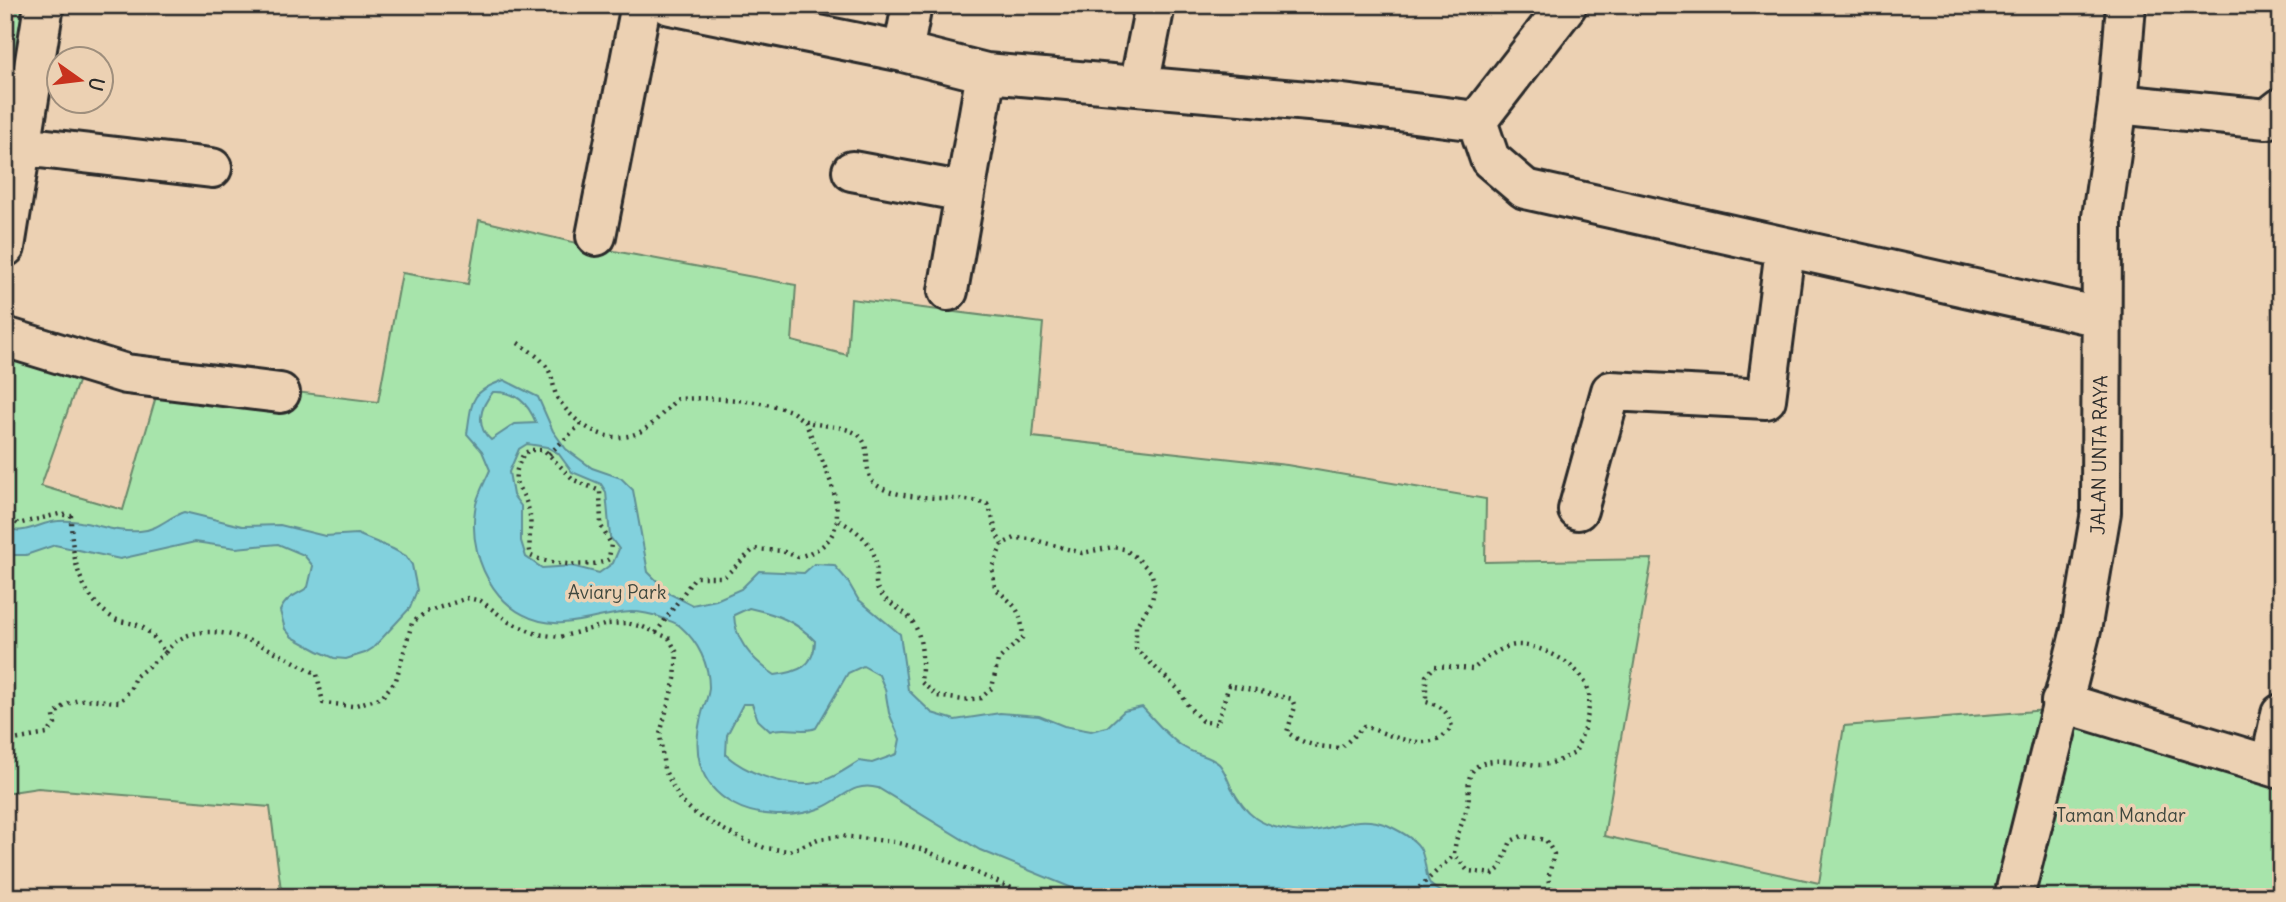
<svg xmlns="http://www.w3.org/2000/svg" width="2286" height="902" font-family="Delius,sans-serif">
<rect width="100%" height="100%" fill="#ecd1b3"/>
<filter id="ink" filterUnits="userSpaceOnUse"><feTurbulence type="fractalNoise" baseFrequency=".0143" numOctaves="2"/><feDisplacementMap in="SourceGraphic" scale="14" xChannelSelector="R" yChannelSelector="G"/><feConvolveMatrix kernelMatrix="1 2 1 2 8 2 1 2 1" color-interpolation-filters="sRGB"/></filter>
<g filter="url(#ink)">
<path fill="#a7e4ab" stroke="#69886b" stroke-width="2" d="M5,5H24L5,116Z
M479,220L598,248L796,285L792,341L847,355L851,299L1043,323L1033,437L1287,465L1486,499L1485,562L1652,559L1604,836L1819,883L1844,726L2047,710L2007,897H282L270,807L38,788L5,793V338L85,362L41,486L123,510L162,376L378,402L402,273L468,284Z
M2052,707L2281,777V897H2030Z"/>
<path fill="#82d1dd" stroke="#5f8f96" stroke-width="2" fill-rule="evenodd" d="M504,380L538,397L553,431L566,449L592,468L621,478L633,490L648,572L670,594L692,605L716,600L741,589L759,571L804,573L814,564L834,565L847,580L858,599L900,634L908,690L932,713L955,720L1000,713L1039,716L1064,726L1091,731L1107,727L1124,711L1142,707C1155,720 1169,739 1185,748C1196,755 1209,755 1219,764C1224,769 1228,780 1231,787C1246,816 1260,826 1293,831C1329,836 1350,811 1387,825C1398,830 1416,839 1421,850C1432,878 1417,885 1455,897H1094L980,850L878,788C853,781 843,799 821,808C795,818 758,818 733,804C697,784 692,749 702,713C704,705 709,696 709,687C709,664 698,642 681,627C676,622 668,621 662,618C622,603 602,621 563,623C503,627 467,563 475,510C476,497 485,482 490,470L482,451L467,434C472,400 470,392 504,380ZM493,392C516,391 528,403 536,423L515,424L491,440C475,426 480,407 493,392ZM527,444L547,447L558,453L572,472L601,484L606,492L610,537L619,549L613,563L599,573L572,566L542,568L526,557L521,541V506L513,495L509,472L519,449ZM749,608C776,614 796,621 815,641C814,667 798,672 775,675C752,660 735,641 734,615ZM863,666L879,675L885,689L889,713L900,739L897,754L872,763L859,761C845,770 826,783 809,784C781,785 746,773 726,755L727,735L743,704H752L758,720L770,731C786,725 801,734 816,728L848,673Z
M184,512L242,526L280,525L325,536L357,534L393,549L406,556L412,565L417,590L410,608L373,648L365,653L346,659L334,658L318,651L292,637L285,629L280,611C287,595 297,596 308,587L313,566L304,555L278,544L236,548L195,542L120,559L55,545L26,555H5V527C23,537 40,522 58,521C86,518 112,534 140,531C158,530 168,517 184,512Z"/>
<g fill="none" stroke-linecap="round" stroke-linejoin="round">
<defs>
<path id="street" d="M670,5L903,52L986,73L1343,104L1477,121L1490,159L1525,189L2100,317
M903,52L912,5
M1139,86L1155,5
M2118,104L2267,119L2281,108
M1477,121L1567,5
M22,146L212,168
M852,171L965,192
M596,236L641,5
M5,247L44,5
M948,291L986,73
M5,337L126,374L280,393
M1578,510L1611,391L1766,399L1785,249
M2061,702L2281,769
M2270,766L2281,714"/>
<path id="secondary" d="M2014,897L2081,630L2101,512L2102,217L2118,104L2126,5"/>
</defs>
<use href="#street" stroke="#2b2b2b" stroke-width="44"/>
<use href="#secondary" stroke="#2b2b2b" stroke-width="44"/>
<path stroke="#2b2b2b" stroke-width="4.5" stroke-dasharray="2 5" stroke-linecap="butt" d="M518,343C530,351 544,359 550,373C554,381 553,391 558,399C577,427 612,450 645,429C657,421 667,408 677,399C709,397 758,399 788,410C795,412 799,419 806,421C821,427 843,425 857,434C875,446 859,475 878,486C905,503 955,494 987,504C995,518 993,531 1002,544
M532,450H544L574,480L600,491L601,526L611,544L609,559C595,569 547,564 531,556C527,541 533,526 529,511C522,482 506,488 524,453Z
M549,454L581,424
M5,514L18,524L59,514L71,516C71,555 78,595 113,618C119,622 128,622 134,624C148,627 158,642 165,653C201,604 277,653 317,674L323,703L353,706L382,697L396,680L412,623L426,612L468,598L481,601L509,622L537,634L560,637L608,624L627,623L643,627L669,638L677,653L675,679L660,734L664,769L680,800L697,815L739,838L765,848L790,851L818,839L841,836L895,842L924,850L1032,897
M839,521C855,528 875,544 876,564C877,573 874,582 878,590C884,601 898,608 907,615C924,631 923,661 921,682L937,696L963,700L981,698L992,688L998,660L1023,637C1021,608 1015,606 995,588L992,568L1002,544L1015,538L1031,539L1082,553L1113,547L1124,549L1137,558L1151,572L1155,585L1152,601L1136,626V649L1180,691L1188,706L1202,721L1217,724L1229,685L1292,699L1295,707L1287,732C1304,745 1319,747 1341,748L1364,726C1393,736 1431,756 1452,727C1448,711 1442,706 1426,702V676L1435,666L1473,669C1484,660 1501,646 1516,645C1541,644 1585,666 1589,694C1591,714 1582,735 1575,753C1564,758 1552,765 1539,765C1520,764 1479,751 1470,776C1467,785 1470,794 1468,803C1464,822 1455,835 1454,855L1468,871L1493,874L1500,868L1511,841L1522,836L1546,840L1554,854L1548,879L1554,897
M656,633L695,577H724L754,549L782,551L798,557C871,538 822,466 805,421
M5,734L14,740L47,734L55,724L54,716C73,692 94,701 120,702L130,690L135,677L165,653
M1409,897L1454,855"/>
<use href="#street" stroke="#ecd1b3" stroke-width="38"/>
<use href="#secondary" stroke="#ecd1b3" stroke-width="38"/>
</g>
</g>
<g text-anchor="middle" stroke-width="7" stroke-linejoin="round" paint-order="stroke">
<g font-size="19" fill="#2b2b2b" stroke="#ecd1b3">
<text transform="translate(2099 455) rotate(-89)" y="7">JALAN UNTA RAYA</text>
</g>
<g font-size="19" fill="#3e473e" stroke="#ecd1b3">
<text x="617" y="599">Aviary Park</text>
<text x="2121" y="822">Taman Mandar</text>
</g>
</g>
<rect width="2286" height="902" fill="none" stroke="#ecd1b3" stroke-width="28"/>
<rect x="14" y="14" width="2258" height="874" fill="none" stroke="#2b2b2b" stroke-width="2.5" filter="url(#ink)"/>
<g transform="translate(80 80) rotate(104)"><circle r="33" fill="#ecd1b3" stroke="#9f8f7d" stroke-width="2"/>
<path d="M0-5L12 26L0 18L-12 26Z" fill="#c8321e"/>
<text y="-10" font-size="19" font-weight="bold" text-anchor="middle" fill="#2b2b2b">U</text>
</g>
</svg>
